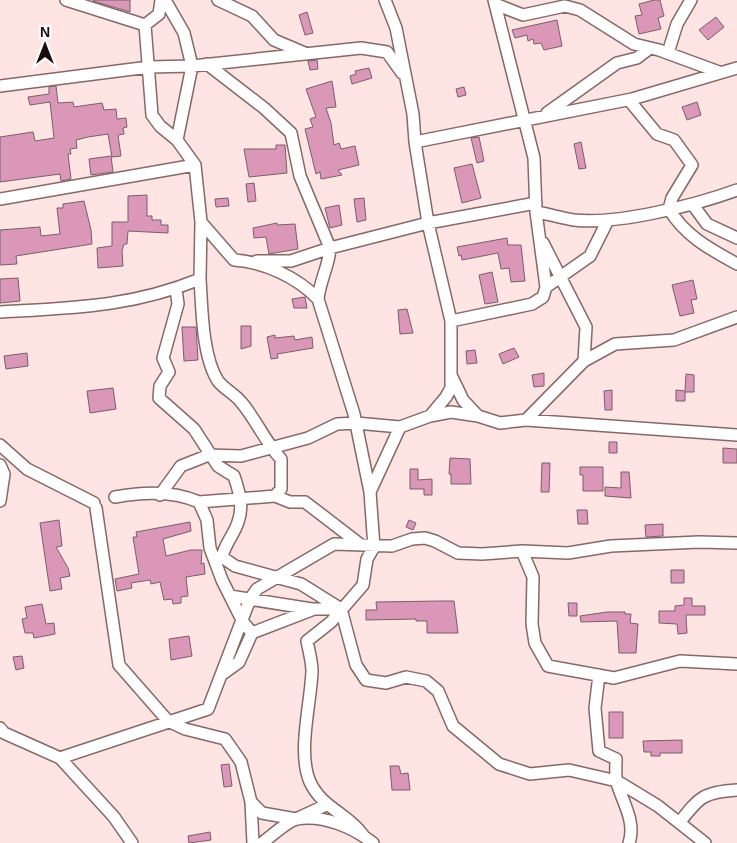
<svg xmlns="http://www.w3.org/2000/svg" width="737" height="843" font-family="Arial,sans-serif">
<rect width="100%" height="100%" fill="#fee4e3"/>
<path fill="#da97b7" stroke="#785f6a" d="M93,0H130V12L93,1Z
M654,0H660L664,16L658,18L661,29L639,34L635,16L642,15L639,4Z
M307,12L313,33L305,35L299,15Z
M716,17L724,27L708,40L699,30Z
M557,20L562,46L544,50L541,43L534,44L533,39L528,41L527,35L515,38L512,30Z
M317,60L318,69L310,70L308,61Z
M369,68L372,78L352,84L350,76L356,74L355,71Z
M332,81L336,107L326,108L331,123L334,145L339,143L341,149L355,146L359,165L338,170L342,175L321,179L320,172L316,174L305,129L313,127L310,119L316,117L306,89Z
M56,86L58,103L73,102L74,107L102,103L104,110L116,109L117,119L126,118L127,127L123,128L124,134L118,135L121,156L112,157L108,134L88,137L76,140L77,148L70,149L71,154H68L71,179L61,181L60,174L0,182V137L33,132L35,141L54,138L50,102L30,105L28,97L49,94V87Z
M464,87L466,95L458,97L456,89Z
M697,102L701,115L687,120L682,107Z
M479,137L484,161L477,163L471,138Z
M581,142L586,168L579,169L574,144Z
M276,145H285L287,173L249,177L244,149H276Z
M111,156L113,172L91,175L89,159Z
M472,164L481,198L462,203L454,168Z
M254,183L256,201L248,202L246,184Z
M147,195V216H152V220H161V225H168V233L128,231L127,244H124L122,251L123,266L98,268L97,248L112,246V222H128V196Z
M228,198L229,206L216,207L215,199Z
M364,198L366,220L357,222L354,199Z
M84,201L91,230L92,244L16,256L17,264L0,265V230L40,227L41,236L60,234L57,208H63V204Z
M339,205L342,225L330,228L325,208Z
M277,223V225L295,224L298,249L269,254L266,237L254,238L253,228Z
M507,238L508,245H521L525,281L511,282L509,268L501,269L498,253L462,260L461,255L459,256L457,247Z
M492,272L498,302L485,304L479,275Z
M18,278L20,301L0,303V279Z
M693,280L697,299L691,300L694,313L680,316L672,285Z
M305,297L307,308H294L292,299Z
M407,309L413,333L400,334L398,310Z
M241,326H251V346L241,349Z
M182,327H196L198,360L184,361Z
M275,335V338L294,336L295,340L312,337L313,348L277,354L278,358L271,359L267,337Z
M514,348L519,357L503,364L499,354Z
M475,350L477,363L467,364L466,351Z
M27,353L28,366L6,369L4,356Z
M544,373V386L534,387L532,375Z
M686,374L694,375V392H685V401H676V390L685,391Z
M113,388L116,409L90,413L87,391Z
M612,390V410H605L604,391Z
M609,442H617V453H609Z
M723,448L737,449V463H723Z
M450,458L470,459L471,484H451V474H449Z
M542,463H550L549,492H541Z
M580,467H603V491H583V475H580Z
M410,469H418V480L432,479V495H424V489H410Z
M621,472H629L631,498L605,496V487L621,488Z
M577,510H587L588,524H578Z
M59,520L62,546L56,547L68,568L70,576L60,578L62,589L50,591L40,523Z
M409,520L416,523L413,530L406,527Z
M190,522L191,531L163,539L166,556L191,550H202L201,564L204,563L205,574L186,577L188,596L181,597V603L173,604L172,599L164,600L160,582L151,584L150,580L131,583L132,588L117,591L115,579L139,574L133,537H137L136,532Z
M663,524V536L646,537L645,525Z
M671,570H684V583H671Z
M684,598H692V606H705V615H686L687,633L678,634L677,624L659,623V611H675V606L684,605Z
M440,601H454L458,633H427V621H416V619L366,620V610H377L376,602Z
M568,603H577V616H569Z
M42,604L46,624L54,623L55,634L34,638L33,633H25L22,619L27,618L25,607Z
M607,612H625V614H631L630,623L638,624L636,653H619L617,621L581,622L580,616Z
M189,636L192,656L171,660L169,639Z
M22,656L24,668L16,670L13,657Z
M609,712H623V738H609Z
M682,740V753H660V756H651V752H644L643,741Z
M229,764L232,786L224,787L221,765Z
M390,766H399L401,774L408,773L410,790H392Z
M210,832L211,840L189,843L188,836Z"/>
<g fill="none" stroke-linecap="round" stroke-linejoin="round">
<defs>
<path id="street" d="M66,0L145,25
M218,0L252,16L274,40L307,54
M495,4L523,15L565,6L580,10L634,44L659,50L719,72
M668,53L677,24L691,0
M207,64L264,108L291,133L300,176L330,248C329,266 320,280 318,299
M0,86L149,67L192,66L184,33L165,0
M629,100L657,134L674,140L692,165L672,198L669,209C685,236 710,249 737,264
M547,113L617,63L637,58L650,48
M177,140L192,66L361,48L387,52L402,73
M415,142L632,99L737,68
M0,199L195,165
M693,205L707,224L737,238
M536,212C549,214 561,218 574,220C617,225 696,205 737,190
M201,222L234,260C264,262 297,277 318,299L354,414L370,492
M257,261H291L330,248L428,223L536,203
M200,279C202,308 202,356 218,381C224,389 235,394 241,402C256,419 265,442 281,459V489L275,496
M546,287L590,256L608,220
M176,289L178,304L163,358L169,372L160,386L159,398L194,429L218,466L234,476C239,491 244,506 238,522C234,535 225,543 222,557L235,566L301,584L341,609L356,665L366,680L386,683L406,677L426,681L438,691L453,726L499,764L530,774L569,770L617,781L658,806L705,843
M0,312C72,308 132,307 200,279L201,222L195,165L177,140L160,126L152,115L145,25L159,14L161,0
M451,321L532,304L543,297L546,287L536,212L534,158L494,0
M584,361L615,344L674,340L737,317
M452,377L463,400L478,416
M430,416L451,412L478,416L500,423L526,420L737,435
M526,420L584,361L586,327L543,243
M0,445L27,469L94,503
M0,465L4,474L0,501
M160,495L181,466L209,455L241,456L308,438L337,424L356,423L400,427
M115,497C142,492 174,491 199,502L207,520L210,548L222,580L243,622L252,633
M199,502L275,496L290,502H305L361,545
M96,508L119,665L168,721L185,729L225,739L241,762L251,802L262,813L296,819L326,805
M522,551L533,577L532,624L535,643L548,666L614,678L680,661L737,664
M230,596L312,609
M221,675L239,662L252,633L314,609H341
M599,675L595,708L599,751L616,759C616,767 615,776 617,783C623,803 636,822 629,843
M0,728L4,733L60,758L114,817L132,843
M60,758L208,709L250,599L257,589L334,544L392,546L412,539L425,538L435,541L458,553L482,554L522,551L568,553L611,546L699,542L737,543
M251,802L253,843
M680,822C699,797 704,792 737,790
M363,835C347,813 322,808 310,782C297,752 311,703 312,671C312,662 309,651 307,641L331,622L363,585L367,559L374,547L370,492L400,427L430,416L446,397L451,388V321L428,223L415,142L413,114L396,28L385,0
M262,843C270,837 289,820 297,819C323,814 354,828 373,843"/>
</defs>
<use href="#street" stroke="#856968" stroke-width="14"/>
<use href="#street" stroke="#fff" stroke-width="11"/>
</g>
<g transform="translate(45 45)" stroke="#ffffff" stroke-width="4" paint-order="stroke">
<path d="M0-4L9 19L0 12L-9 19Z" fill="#170d0c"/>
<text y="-8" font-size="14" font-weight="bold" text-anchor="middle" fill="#170d0c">N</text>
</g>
</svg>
